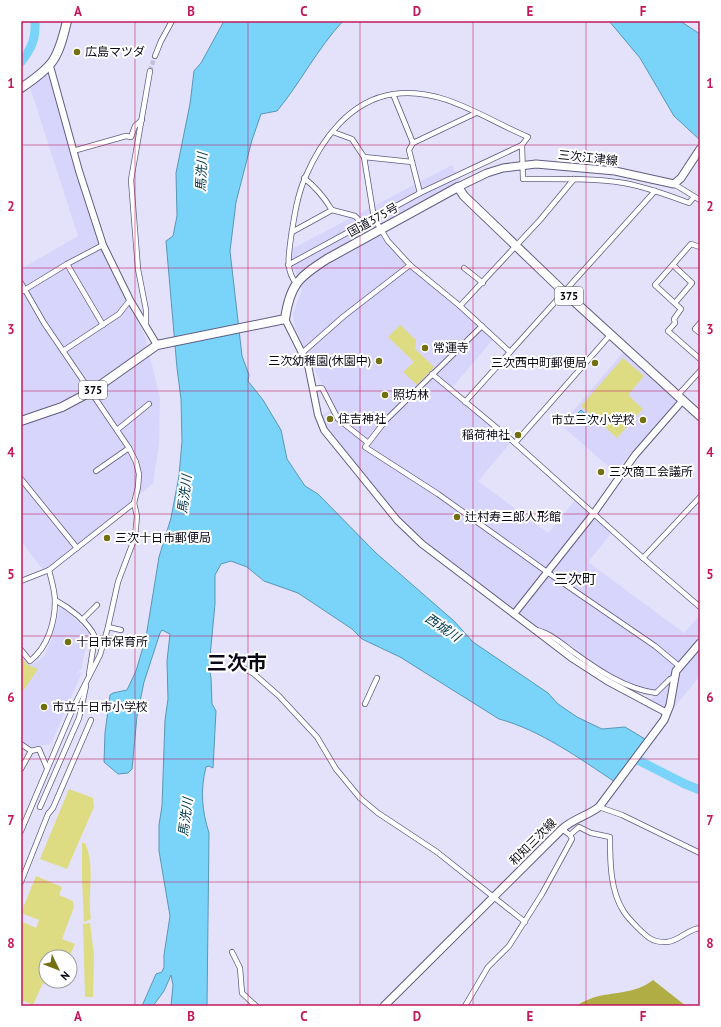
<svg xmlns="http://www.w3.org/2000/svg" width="721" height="1027" font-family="'PT Sans','Noto Sans JP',sans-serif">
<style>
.built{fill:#d7d5fb}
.green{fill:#dedc83}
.forest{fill:#b0ad44}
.water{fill:#7ad4fa;stroke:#5997b6}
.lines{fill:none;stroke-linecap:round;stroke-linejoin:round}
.river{stroke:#7ad4fa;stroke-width:9}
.minor-tunnel{stroke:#c3c1d8;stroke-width:4.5;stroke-dasharray:4.5 2;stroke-linecap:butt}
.minor-casing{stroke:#605d80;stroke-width:6}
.tertiary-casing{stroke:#605d80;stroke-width:8}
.secondary-casing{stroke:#605d80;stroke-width:9}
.trunk-casing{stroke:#605d80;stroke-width:10}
.minor{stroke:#fff;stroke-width:4.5}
.tertiary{stroke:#fff;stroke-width:6}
.secondary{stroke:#fff;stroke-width:7}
.trunk{stroke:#fff;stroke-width:8}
.grid{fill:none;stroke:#c2185b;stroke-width:1;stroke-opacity:0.55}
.poi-dot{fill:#737011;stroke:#fff;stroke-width:1.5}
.labels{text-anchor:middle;stroke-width:4;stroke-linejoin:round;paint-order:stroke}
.shield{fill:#fff;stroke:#54535c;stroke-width:1}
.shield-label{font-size:11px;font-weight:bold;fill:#0b0916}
.poi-label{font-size:12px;fill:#0b0916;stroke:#fff;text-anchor:start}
.street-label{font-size:12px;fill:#0b0916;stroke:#fff}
.water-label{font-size:13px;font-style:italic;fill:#00374a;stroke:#fff}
.quarter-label{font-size:14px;fill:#0b0916;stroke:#fff}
.town-label{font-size:20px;font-weight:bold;fill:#0b0916;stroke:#fff}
.neatline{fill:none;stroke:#c2185b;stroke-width:1.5}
.grid-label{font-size:13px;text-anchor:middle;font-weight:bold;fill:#c2185b}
</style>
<rect width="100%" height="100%" fill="#e3e2fa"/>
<g class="built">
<polygon points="49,70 101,244 145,336 160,398 159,444 153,483 58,564 44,571 21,541 21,269 78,236 28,81"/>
<polygon points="452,165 463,185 381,230 400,253 495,337 452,388 512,441 478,481 548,533 577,498 613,531 588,562 684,633 700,615 700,676 666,717 646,707 656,694 634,689 600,672 543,636 414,538 318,419 333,408 295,328 293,314 302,290 288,251"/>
<polygon points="625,350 678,399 615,472 561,425"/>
<polygon points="63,607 89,633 81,670 76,673 82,672 51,744 32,747 21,740 21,650 34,664 44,656 53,636 59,610"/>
</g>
<g class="green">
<polygon points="400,325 416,340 415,349 434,367 417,385 403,372 414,362 388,337"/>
<polygon points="623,358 644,376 628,395 643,409 617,438 581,406"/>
<polygon points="21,657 28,665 38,669 21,694"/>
<polygon points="69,789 93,798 94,807 67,869 40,859"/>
<path d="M82 843H85C96 867 87 893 91 919L84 922 82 879Z"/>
<polygon points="36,876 62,887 59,895 73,901 74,907 62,939 75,944 69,957 46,957 46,981 59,981 56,988 43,983 33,1005 21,1000 21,921 36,928 39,920 21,913"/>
<polygon points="90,923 94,955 93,997 85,997 83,924"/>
</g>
<path class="forest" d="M653 980 686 1006H576C599 991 617 996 639 988 644 986 649 983 653 980Z"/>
<g class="water">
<path d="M224 21H343C317 49 301 82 277 111L261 114 252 140 236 202 230 251 242 356 249 375 248 381 263 400 281 430 287 459 305 486 318 494 376 553 454 621 473 642 548 693 558 704 577 717 602 729 625 727 645 739 615 782C579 758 540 730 499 719L400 657 362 639 352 629 298 593 264 581 247 567 231 561 221 564 215 575V604L209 667 211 678 212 704 216 711 213 768 209 766 206 767C200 790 202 811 209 833L207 1006H171L173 985 171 975 164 991 153 1006H142L156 974 162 972 164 967V955L170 916 159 851V825L162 806 165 720 168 699 167 661 170 634 162 630 160 633 144 682 137 716 132 769 128 773 118 774 104 762 105 733 110 695 113 693 127 690 136 671 146 637 159 557 171 518 179 476 182 441 181 399 177 368 166 241 173 236 177 216 176 173 190 104 194 71 201 63Z"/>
<polygon points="609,21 680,21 700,34 700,140 674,116 640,58"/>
<polygon points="581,410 595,422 590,427 576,415"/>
</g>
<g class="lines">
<g class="river">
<path d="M21 62C32 48 36 38 35 21"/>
<polyline points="628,755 685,784 700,790"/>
</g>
<polyline class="minor-tunnel" points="150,71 155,56"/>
<g class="minor-casing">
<g id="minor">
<polyline points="155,56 161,41 172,21"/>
<polyline points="393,94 413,143"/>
<polyline points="333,132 352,139 364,157 374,218 388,241 410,265 460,306 510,352"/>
<path d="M522 145 523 179C556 179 591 178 624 183 646 187 668 195 689 203L694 197"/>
<polyline points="73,151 126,136 131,137 135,126 142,120"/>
<polyline points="364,157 412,162"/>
<path d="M304 178C317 188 324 197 332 210"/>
<polyline points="674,184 700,200"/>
<polyline points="420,193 409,150 413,143 476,113"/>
<polyline points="292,232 332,210 355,216 364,225"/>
<polyline points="700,247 691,244 655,285 681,309 674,319 675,323 668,331 700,359"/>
<polyline points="67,264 103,325"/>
<path d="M288 265 420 193 522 145 528 137C485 119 442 87 394 94 350 100 321 140 305 178 297 196 294 218 291 237 289 254 285 270 296 283"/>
<polyline points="673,265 692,283 675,303"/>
<polyline points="464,268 483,283"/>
<polyline points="21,283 44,323 129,448 136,462 139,474 138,487 134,503 49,570 21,581"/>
<polyline points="21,292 67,264 103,245"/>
<polyline points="460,306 540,220 574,179"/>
<polyline points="700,323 695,329 700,333"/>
<polyline points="146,324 146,310 138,269 131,180 150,71"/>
<polyline points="482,326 386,420 365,447 438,494 547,572 655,646 679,666"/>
<polyline points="63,351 119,314 130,300"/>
<polyline points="302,353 344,316 410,265"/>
<polyline points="432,374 515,443 643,558 700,607"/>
<polyline points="312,389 322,388 338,419 367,442"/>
<polyline points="678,395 700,371"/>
<polyline points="465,402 655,191"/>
<polyline points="117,430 149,404"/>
<polyline points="515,443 611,334"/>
<polyline points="96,471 129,448"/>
<polyline points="21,479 77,548"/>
<polyline points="643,558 700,497"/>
<path d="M55 600C70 608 88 622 95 637L89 674"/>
<polyline points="82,620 97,605"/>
<polyline points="108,627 121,630"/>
<path d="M536 630C550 633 561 643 573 652 598 670 625 689 656 693L670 679 674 678"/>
<path d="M21 650 30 661C48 647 55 622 55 601 55 591 51 579 49 570"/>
<polyline points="238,665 254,674 279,696 317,737 336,769 360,798 378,813 437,852 525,922"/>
<polyline points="365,704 377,678"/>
<polyline points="21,744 31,751 39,749 47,768"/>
<polyline points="21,769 31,751"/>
<polyline points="40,807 79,718 86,686"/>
<polyline points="599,807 622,815 700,853"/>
<polyline points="21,831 74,706 100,655 108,627 118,582 135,537 137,516 134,503"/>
<path d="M570 835 579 827 591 833 610 837C610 861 610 891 624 912 628 918 633 923 638 928 647 937 653 943 667 942 679 941 688 929 700 928"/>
<polyline points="21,882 48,814 53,808 91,720"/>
<polyline points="232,952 240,968 242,993 256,1006"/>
<polyline points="465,1006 488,967 509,946 542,894 572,839 570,835 562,829"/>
</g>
</g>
<g class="tertiary-casing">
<g id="tertiary">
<polyline points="50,66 79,171 103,245 130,300 157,345"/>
<polyline points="285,319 308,365 318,415 324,430 397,520 422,544 573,659 607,681 667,713"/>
<polyline points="514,614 594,513 635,455 683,400"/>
</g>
</g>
<g class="secondary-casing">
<g id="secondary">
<polyline points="458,187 487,173 503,168 536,164 615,171 674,184 681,178 700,149"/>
<path d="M384 1006 562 829C573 819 587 816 599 807L664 720 670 705 676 671 700 643"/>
</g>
</g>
<g class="trunk-casing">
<g id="trunk">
<path d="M21 88C54 66 58 59 67 21"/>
<path d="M21 421 62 407 92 391 157 345 285 319C290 284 299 277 327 259L458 187 464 196 564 292 700 416"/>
</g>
</g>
<use href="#minor" class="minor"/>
<use href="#tertiary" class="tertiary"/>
<use href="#secondary" class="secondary"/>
<use href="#trunk" class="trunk"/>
</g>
<path class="grid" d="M135 21V1006M248 21V1006M360 21V1006M473 21V1006M586 21V1006M21 145H700M21 268H700M21 391H700M21 514H700M21 636H700M21 759H700M21 882H700"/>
<g class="poi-dot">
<circle cx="77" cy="52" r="4"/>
<circle cx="425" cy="348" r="4"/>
<circle cx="379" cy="361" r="4"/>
<circle cx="595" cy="363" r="4"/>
<circle cx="385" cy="395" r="4"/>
<circle cx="330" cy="419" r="4"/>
<circle cx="643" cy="420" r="4"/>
<circle cx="518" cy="435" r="4"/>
<circle cx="601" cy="472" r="4"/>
<circle cx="457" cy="517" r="4"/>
<circle cx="107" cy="538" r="4"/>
<circle cx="68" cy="642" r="4"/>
<circle cx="44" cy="707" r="4"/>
</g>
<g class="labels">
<g class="shield">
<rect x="555" y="287" width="28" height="18" rx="3"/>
<rect x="79" y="381" width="28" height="18" rx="3"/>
</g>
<g class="shield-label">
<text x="569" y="300">375</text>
<text x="93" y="394">375</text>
</g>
<g class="poi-label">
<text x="85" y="56">広島マツダ</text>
<text x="433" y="352">常運寺</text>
<text x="371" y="365" text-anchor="end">三次幼稚園(休園中)</text>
<text x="587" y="367" text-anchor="end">三次西中町郵便局</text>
<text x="393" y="399">照坊林</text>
<text x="338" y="423">住吉神社</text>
<text x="635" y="424" text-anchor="end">市立三次小学校</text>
<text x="510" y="439" text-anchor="end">稲荷神社</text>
<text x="609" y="476">三次商工会議所</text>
<text x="465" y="521">辻村寿三郎人形館</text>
<text x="115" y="542">三次十日市郵便局</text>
<text x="76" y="646">十日市保育所</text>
<text x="52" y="711">市立十日市小学校</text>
</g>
<g class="street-label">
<text transform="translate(588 158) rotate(6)" y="4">三次江津線</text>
<text transform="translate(373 220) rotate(-29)" y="4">国道375号</text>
<text transform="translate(533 842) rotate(-45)" y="4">和知三次線</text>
</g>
<g class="water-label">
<text transform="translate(201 172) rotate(-87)" y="5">馬洗川</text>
<text transform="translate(184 494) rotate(-83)" y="5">馬洗川</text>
<text transform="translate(443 627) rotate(34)" y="5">西城川</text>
<text transform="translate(185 817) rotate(-83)" y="5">馬洗川</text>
</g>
<g class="quarter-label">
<text x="575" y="584">三次町</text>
</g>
<g class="town-label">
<text x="237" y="670">三次市</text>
</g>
</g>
<rect width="721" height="1027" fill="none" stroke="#ffffff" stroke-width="44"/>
<g transform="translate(58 969) rotate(133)"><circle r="19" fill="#ffffff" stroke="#9d9da2"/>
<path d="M0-3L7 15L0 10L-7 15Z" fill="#737011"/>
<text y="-6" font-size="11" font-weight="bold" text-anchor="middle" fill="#0b0916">N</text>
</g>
<rect x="22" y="22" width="677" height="983" class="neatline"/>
<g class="grid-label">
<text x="78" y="16">A</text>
<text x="191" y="16">B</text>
<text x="304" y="16">C</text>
<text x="417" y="16">D</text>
<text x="530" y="16">E</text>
<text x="643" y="16">F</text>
<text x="11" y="88">1</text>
<text x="710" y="88">1</text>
<text x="11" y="211">2</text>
<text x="710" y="211">2</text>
<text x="11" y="334">3</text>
<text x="710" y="334">3</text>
<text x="11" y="457">4</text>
<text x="710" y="457">4</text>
<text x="11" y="579">5</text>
<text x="710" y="579">5</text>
<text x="11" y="702">6</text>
<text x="710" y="702">6</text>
<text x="11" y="825">7</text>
<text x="710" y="825">7</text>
<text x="11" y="948">8</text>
<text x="710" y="948">8</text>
<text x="78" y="1021">A</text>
<text x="191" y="1021">B</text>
<text x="304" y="1021">C</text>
<text x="417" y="1021">D</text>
<text x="530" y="1021">E</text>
<text x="643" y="1021">F</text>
</g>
</svg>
